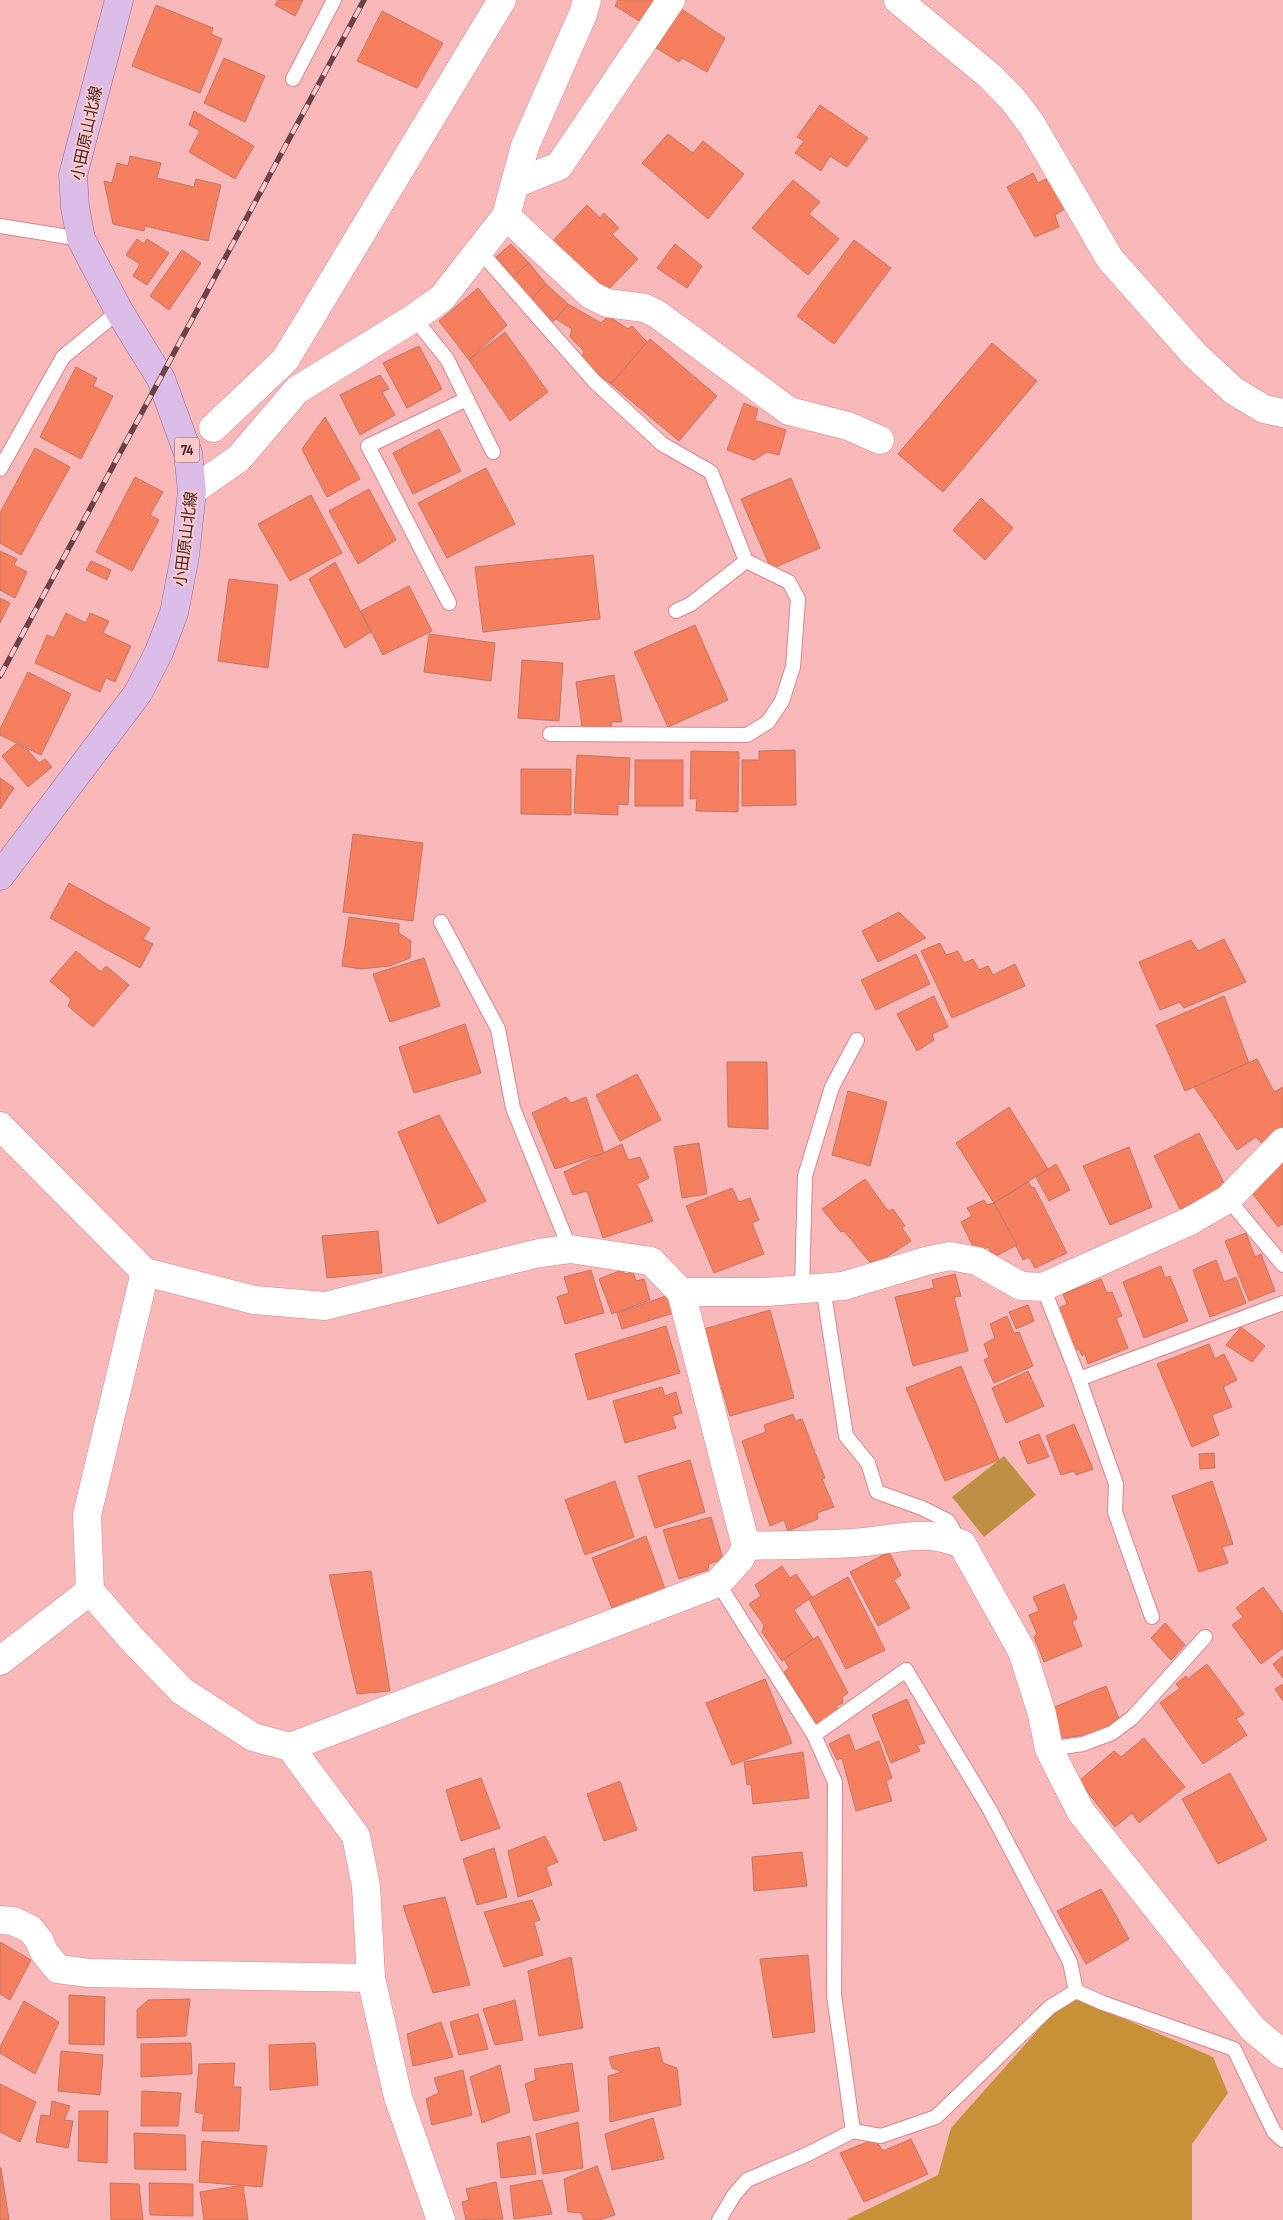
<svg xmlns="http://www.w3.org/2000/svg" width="1283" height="2220" font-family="'Sofia Sans Condensed','Noto Sans JP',sans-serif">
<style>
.green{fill:#be8f45}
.forest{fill:#c79137}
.building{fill:#f47e5d;stroke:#c07965}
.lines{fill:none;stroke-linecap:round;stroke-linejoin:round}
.service-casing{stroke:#d6888c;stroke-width:16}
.minor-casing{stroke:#d6888c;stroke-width:29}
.secondary-casing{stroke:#d6888c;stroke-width:29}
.primary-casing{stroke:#976b99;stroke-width:29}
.service{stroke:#fff;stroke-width:14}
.minor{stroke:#fff;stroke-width:28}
.secondary{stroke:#fff;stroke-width:28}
.primary{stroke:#dbbce6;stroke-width:28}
.rail-casing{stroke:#694345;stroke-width:5.5}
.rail{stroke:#fbc9ca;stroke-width:4;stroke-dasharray:11;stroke-linecap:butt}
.labels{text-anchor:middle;stroke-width:4;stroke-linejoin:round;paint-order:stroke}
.shield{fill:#fbc9ca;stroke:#7b5658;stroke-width:1}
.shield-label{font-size:15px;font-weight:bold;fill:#442527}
.street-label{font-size:16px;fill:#442527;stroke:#fbc9ca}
</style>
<rect width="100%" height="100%" fill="#f8b7b9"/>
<polygon class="green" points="1004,1456 1036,1495 984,1537 952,1497"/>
<polygon class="forest" points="1069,1995 1213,2057 1228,2093 1192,2144 1192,2220 846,2220 938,2175 951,2128"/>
<g class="building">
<polygon points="278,0 303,0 295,16 275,5"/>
<polygon points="618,0 657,0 641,22 615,6"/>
<polygon points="156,5 213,28 211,34 222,39 200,93 132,66"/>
<polygon points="680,8 725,38 707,72 682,58 679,62 656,48"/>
<polygon points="382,11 443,43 417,88 357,61"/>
<polygon points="224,58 265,76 245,122 204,103"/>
<polygon points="820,105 868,138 847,167 830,156 821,171 795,153 804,141 797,137"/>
<polygon points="194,111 254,146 235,179 189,152 200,131 189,125"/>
<polygon points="668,134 693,153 703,141 744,174 708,219 642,163"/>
<polygon points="130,156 161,163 157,178 194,187 196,179 221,185 208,241 145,226 144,231 113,224 104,181 112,183 117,163 128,166"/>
<polygon points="1033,173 1038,183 1050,177 1068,207 1055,215 1059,227 1035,237 1007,187"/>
<polygon points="793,180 820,202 809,214 839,239 808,275 752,228"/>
<polygon points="587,205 600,218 604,213 619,228 612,234 638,259 602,296 549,245"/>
<polygon points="137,239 144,244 147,239 169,253 147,285 133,276 140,264 126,255"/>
<polygon points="854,240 891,268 834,344 797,316"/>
<polygon points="511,244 529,263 513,277 496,257"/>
<polygon points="675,244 702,266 687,288 657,268"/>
<polygon points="182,250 201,263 169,310 150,296"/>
<polygon points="529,263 546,284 531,299 513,277"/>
<polygon points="546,284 568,304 553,322 531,299"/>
<polygon points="478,288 507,325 469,360 439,321"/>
<polygon points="568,304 601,323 608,316 628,329 632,326 647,342 611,384 581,361 584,351 570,337 572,329 556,319"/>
<polygon points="505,332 548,392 510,421 469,360"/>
<polygon points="650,339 717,396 679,441 611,384"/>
<polygon points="992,343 1037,381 943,492 898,454"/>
<polygon points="419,346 442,389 407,408 383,363"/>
<polygon points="76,367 97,378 93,386 113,396 81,459 40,437"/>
<polygon points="380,375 389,389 382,392 395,415 360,435 340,395"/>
<polygon points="744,403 758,409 755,420 786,430 779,455 767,452 754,460 727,450"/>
<polygon points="325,417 360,479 327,497 302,449"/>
<polygon points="439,429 461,471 413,494 393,453"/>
<polygon points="35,448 70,467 21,555 0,543 0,513"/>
<polygon points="486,468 515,524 447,558 418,503"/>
<polygon points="135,477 163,492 150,515 159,520 132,571 96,552"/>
<polygon points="791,478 820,548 771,569 741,499"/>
<polygon points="369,489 396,540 358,564 329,511"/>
<polygon points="311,495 342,553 290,581 258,524"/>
<polygon points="981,498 1013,528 985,560 953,530"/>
<polygon points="0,551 17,559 14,565 27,572 15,598 0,590"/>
<polygon points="593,555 600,619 483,632 475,567"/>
<polygon points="91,561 111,570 107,580 86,570"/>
<polygon points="335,562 371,632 345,648 309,579"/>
<polygon points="229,579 278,585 268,668 218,661"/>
<polygon points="409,586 432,631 383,655 361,611"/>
<polygon points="0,598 10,603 0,623"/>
<polygon points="66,613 86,623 90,613 109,621 103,633 131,646 115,682 106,678 100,692 35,663 47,635 54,638"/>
<polygon points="695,625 728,700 668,727 634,652"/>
<polygon points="429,634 495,643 491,681 424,672"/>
<polygon points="522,660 563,663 559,721 518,718"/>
<polygon points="28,672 71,694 41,755 0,735 0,729"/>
<polygon points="614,675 622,722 611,722 612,730 583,734 576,682"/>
<polygon points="16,744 28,750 39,763 45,759 52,767 28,787 2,756"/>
<polygon points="795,750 796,805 742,806 742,760 759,760 759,751"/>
<polygon points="691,751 739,752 738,812 696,811 697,798 690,799"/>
<polygon points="577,755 630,758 628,805 618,804 618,815 574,813"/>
<rect x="635" y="760" width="48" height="46"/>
<polygon points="521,769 571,769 571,815 521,814"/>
<polygon points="0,778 14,788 0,809"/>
<polygon points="353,834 423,843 413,921 343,912"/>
<polygon points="69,883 150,928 143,939 153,944 140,968 50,918"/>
<polygon points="899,912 926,938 878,962 862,931"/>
<polygon points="349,917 399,924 399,933 411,941 410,958 390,966 361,969 342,966"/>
<polygon points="1224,939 1246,982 1184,1008 1180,1002 1160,1010 1139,962 1191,940 1198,951"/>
<polygon points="940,943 946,955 958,951 964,963 973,959 979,970 988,966 993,975 1015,964 1025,986 952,1018 921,951"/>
<polygon points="76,951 101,972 106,966 129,985 93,1027 68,1006 71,999 50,981"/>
<polygon points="916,954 930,984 876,1010 861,980"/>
<polygon points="424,958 440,1006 390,1022 373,974"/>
<polygon points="934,996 948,1027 932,1034 934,1040 917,1051 897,1014"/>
<polygon points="1224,996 1249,1063 1185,1091 1156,1025"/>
<polygon points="465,1024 481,1073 414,1093 399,1047"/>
<polygon points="1257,1059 1274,1092 1283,1087 1283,1130 1263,1145 1256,1137 1237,1150 1194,1087"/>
<polygon points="727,1062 767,1062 768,1129 728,1127"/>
<polygon points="637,1074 661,1120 620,1141 596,1095"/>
<polygon points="848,1091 887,1102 870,1166 832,1155"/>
<polygon points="566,1097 571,1103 586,1097 604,1153 555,1169 532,1113"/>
<polygon points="1009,1107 1048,1169 994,1203 956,1143"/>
<polygon points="439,1115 486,1201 438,1224 398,1132"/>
<polygon points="1199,1133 1226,1187 1180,1209 1154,1156"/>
<polygon points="699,1143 707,1194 682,1198 674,1147"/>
<polygon points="622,1144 628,1160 640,1157 649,1178 637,1184 653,1221 603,1238 587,1191 573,1195 564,1172"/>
<polygon points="1129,1147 1152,1207 1110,1225 1083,1166"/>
<polygon points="1283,1158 1283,1224 1278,1227 1250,1190"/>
<polygon points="1056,1164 1070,1190 1049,1201 1036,1177"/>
<polygon points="865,1179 888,1211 893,1209 905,1226 902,1228 911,1241 873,1266 844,1231 841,1232 822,1209"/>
<polygon points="1028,1182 1032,1188 1034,1187 1067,1253 1035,1268 1029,1257 1023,1260 994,1203"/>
<polygon points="732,1188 739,1202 750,1198 759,1220 752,1223 764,1254 714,1273 686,1206"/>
<polygon points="984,1200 987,1205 994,1203 1017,1245 994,1257 988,1247 976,1253 961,1222 972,1216 967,1208"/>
<polygon points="378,1231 382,1273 327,1278 322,1236"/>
<polygon points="1246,1233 1255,1257 1261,1254 1275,1291 1249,1301 1225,1241"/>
<polygon points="1216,1260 1224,1282 1236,1277 1246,1303 1210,1317 1193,1270"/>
<polygon points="1161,1266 1165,1278 1170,1276 1188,1321 1144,1338 1123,1282"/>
<polygon points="591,1270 604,1313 565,1324 557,1297 569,1293 564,1277"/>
<polygon points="622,1270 625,1274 633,1272 636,1281 644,1279 650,1300 612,1314 599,1279"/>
<polygon points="955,1274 961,1296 954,1297 968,1351 913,1366 895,1297 934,1288 932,1280"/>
<polygon points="1101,1279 1107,1293 1112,1292 1122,1316 1116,1318 1128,1348 1088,1364 1085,1354 1082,1356 1079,1349 1075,1350 1059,1308 1067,1304 1063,1294"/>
<polygon points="669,1295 674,1313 622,1329 617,1313"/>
<polygon points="1028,1305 1034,1321 1016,1329 1009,1312"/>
<polygon points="770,1310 794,1398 730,1416 704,1329"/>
<polygon points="1007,1316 1014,1333 1019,1332 1033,1366 994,1383 984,1360 989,1357 984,1344 995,1338 990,1324"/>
<polygon points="666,1326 680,1373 588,1400 575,1354"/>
<polygon points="1241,1327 1265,1346 1252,1362 1226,1345"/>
<polygon points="1209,1344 1215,1359 1224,1354 1237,1380 1223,1387 1232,1407 1212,1415 1219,1435 1192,1447 1157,1364"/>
<polygon points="961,1366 999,1460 945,1481 906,1388"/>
<polygon points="1028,1371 1044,1406 1006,1423 992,1388"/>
<polygon points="662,1387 665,1396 676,1392 682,1413 672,1416 676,1428 625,1443 613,1401"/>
<polygon points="793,1414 795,1421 802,1419 825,1478 822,1479 834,1507 817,1513 818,1519 788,1531 784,1520 770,1526 742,1441 766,1432 764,1425"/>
<polygon points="1074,1424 1093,1469 1076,1475 1074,1471 1061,1475 1046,1436"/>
<polygon points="1039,1434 1049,1457 1028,1464 1019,1442"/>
<polygon points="1214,1453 1215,1468 1200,1469 1199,1454"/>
<polygon points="690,1460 705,1512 655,1528 638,1476"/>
<polygon points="615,1481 634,1537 585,1555 565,1500"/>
<polygon points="1212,1481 1233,1544 1222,1547 1228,1563 1199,1572 1172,1496"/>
<polygon points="711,1517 723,1559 709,1564 708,1570 679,1579 663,1530"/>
<polygon points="646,1536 665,1589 612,1608 592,1558"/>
<polygon points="889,1552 901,1575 894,1580 910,1608 878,1626 850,1572"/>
<polygon points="782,1566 790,1578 796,1574 812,1597 794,1610 813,1639 782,1661 762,1632 764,1625 749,1604 761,1596 755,1585"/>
<polygon points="371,1571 390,1691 357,1694 329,1575"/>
<polygon points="848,1577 885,1650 846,1669 809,1599"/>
<polygon points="1064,1584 1077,1619 1072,1621 1082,1646 1044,1662 1034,1637 1037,1634 1029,1615 1039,1611 1033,1597"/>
<polygon points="1263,1587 1283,1614 1283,1648 1261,1664 1232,1625 1243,1617 1236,1608"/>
<polygon points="1165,1623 1185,1645 1171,1660 1151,1638"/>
<polygon points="818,1636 848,1693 842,1697 843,1703 836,1706 839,1710 816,1724 784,1672 789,1668 784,1659"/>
<polygon points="1283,1656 1283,1678 1273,1664"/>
<polygon points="1207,1664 1244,1714 1236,1719 1247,1735 1203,1764 1160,1703 1180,1688 1176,1684 1186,1676 1188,1679"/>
<polygon points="765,1679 792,1743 732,1765 706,1703"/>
<polygon points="1283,1684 1283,1701 1275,1689"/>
<polygon points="1106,1686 1119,1719 1095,1734 1061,1738 1052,1708"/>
<polygon points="907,1699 925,1743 917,1745 920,1751 891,1763 872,1715"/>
<polygon points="849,1734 855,1751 879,1741 892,1778 886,1781 892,1801 856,1811 842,1758 837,1760 829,1744"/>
<polygon points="1144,1738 1185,1787 1139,1823 1132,1813 1115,1827 1079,1781 1114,1751 1121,1757"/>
<polygon points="803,1752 809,1798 753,1804 751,1784 747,1785 744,1762"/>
<polygon points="1230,1773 1267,1840 1218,1864 1182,1799"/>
<polygon points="481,1778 500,1828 461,1841 446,1790"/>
<polygon points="620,1781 637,1830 604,1841 587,1794"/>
<polygon points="545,1836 558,1862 546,1867 552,1885 518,1897 508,1851"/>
<polygon points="494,1848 507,1897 477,1905 463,1859"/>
<polygon points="802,1852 807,1886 754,1891 752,1857"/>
<polygon points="1101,1889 1129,1939 1086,1964 1057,1911"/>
<polygon points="445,1897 470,1985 433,1993 403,1906"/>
<polygon points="532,1900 540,1920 534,1922 543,1955 504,1967 484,1912"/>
<polygon points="0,1942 31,1960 10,2000 0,1994"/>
<polygon points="808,1955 815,2032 773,2038 760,1959"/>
<polygon points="571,1957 583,2028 539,2036 528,1971"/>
<polygon points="69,1995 105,1997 104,2045 69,2044"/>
<polygon points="190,1999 186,2036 137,2038 137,2010 148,2000"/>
<polygon points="515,2000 523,2040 495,2045 483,2009"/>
<polygon points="24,2001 59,2022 35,2074 0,2053 0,2047"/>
<polygon points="478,2014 488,2049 459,2055 450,2022"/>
<polygon points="441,2022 453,2057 413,2066 407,2034"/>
<polygon points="191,2043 192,2074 141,2077 141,2044"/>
<polygon points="315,2043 318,2085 270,2090 269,2045"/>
<polygon points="659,2047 663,2063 677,2068 681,2105 610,2122 608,2076 622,2072 612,2068 609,2057"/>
<polygon points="61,2051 103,2055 100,2095 58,2091"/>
<polygon points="235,2063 233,2087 241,2087 239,2131 202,2131 204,2114 195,2112 199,2064"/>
<polygon points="572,2063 579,2111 534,2121 525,2084 536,2080 534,2069"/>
<polygon points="500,2065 510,2112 482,2123 470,2077"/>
<polygon points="463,2070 472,2115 432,2125 426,2099 439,2093 434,2078"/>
<polygon points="0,2084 36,2102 20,2142 0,2132"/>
<polygon points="142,2091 181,2093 178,2126 141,2126"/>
<polygon points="52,2101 70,2106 64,2120 73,2121 68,2148 36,2142 41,2115 50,2116"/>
<polygon points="79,2111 108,2111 107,2163 78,2161"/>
<polygon points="653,2118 664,2159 612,2170 605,2134"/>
<polygon points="578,2122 583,2168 543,2174 536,2134"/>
<polygon points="134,2133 185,2135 186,2170 135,2169"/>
<polygon points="530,2136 536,2174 501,2178 497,2143"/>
<polygon points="875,2139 883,2151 911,2139 928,2174 864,2202 840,2153"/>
<polygon points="202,2141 267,2146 262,2187 199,2182"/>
<polygon points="597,2166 615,2215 599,2220 584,2220 581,2213 568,2212 564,2179"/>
<polygon points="0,2168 1,2168 9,2220 0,2220"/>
<polygon points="542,2180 552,2214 514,2219 510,2186"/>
<polygon points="496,2182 503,2219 466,2220 462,2202 469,2200 466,2189"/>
<polygon points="110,2183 139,2184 143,2220 111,2220"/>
<polygon points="149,2183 193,2184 193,2216 150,2215"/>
<polygon points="243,2185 248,2220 204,2220 200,2192"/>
</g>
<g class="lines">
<g class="service-casing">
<g id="service">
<polyline points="293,79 334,0"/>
<polyline points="0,226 81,239"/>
<polyline points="479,250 594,381 662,444 711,472 746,561 789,582 798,599 793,667 782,701 768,722 747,735 550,734"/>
<polyline points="414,318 447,359 493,452"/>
<polyline points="0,469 63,357 119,311"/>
<polyline points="449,603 368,446 467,399"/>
<polyline points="676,611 691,604 746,561"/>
<polyline points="441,922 498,1029 513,1108 570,1249"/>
<polyline points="1228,1199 1283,1265"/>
<polyline points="823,1287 846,1436 868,1463 877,1492 922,1508 948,1521 960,1542"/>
<polyline points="1043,1287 1079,1379 1116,1484 1115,1512 1152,1617"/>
<polyline points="802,1288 805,1176 832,1087 857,1040"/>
<polyline points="1079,1379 1283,1303"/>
<polyline points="718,1583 814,1735 835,1782 834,1995 853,2131"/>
<polyline points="814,1735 906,1670 990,1810 1070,1962 1076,1991 1103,2003 1234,2049 1274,2132 1283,2140"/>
<polyline points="1049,1749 1083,1744 1112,1733 1132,1718 1205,1637"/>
<polyline points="719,2220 734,2195 747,2180 808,2154 853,2131 881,2136 936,2117 1050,2007 1076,1991"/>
</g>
</g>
<g class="minor-casing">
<g id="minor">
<polyline points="898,0 991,77 1014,101 1032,125 1110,259 1195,355 1234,391 1264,409 1283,413"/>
<polyline points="515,184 559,166 671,0"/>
<polyline points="506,216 591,295 607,303 645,308 657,314 789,411 848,426 880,440"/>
<polyline points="192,491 239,458 297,390 414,318 442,298 506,216 525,146 583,14 587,0"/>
<polyline points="0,1126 145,1272 254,1300 325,1306 539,1253 570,1249 651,1261 681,1292 746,1546 740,1559 718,1583 290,1747"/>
<polyline points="145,1272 87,1515 90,1591 131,1638 182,1691 253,1737 290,1747 356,1836 366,1886 371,1978 398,2097 441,2220"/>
<polyline points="681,1292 766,1292 843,1286 926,1261 950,1256 977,1261 1021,1286 1043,1287 1190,1221 1228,1199 1283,1142"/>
<path d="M746 1546C781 1545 817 1545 853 1543 893 1541 923 1527 962 1544L1022 1651 1042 1714 1049 1749 1081 1812 1253 2029 1283 2054"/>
<polyline points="0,1661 90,1591"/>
<polyline points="0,1920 13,1921 30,1929 39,1940 44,1952 58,1969 89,1973 371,1978"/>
</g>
</g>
<g class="secondary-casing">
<polyline id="secondary" points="213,428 285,360 502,0"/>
</g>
<g class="primary-casing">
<polyline id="primary" points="0,876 138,693 159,652 174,613 185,556 192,491 188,453 161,379 119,311 81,239 75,207 73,175 119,0"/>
</g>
<use href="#service" class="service"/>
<use href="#minor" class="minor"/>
<use href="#secondary" class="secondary"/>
<use href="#primary" class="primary"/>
<g class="rail-casing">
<polyline id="rail" points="0,676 364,0"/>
</g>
<use href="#rail" class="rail"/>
</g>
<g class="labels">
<rect class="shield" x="174.5" y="437.5" width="25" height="25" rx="4"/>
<g class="shield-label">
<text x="187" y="455">74</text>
</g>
<g class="street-label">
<text transform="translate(86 133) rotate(-78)" y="6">小田原山北線</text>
<text transform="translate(185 539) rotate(-83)" y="6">小田原山北線</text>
</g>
</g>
</svg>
